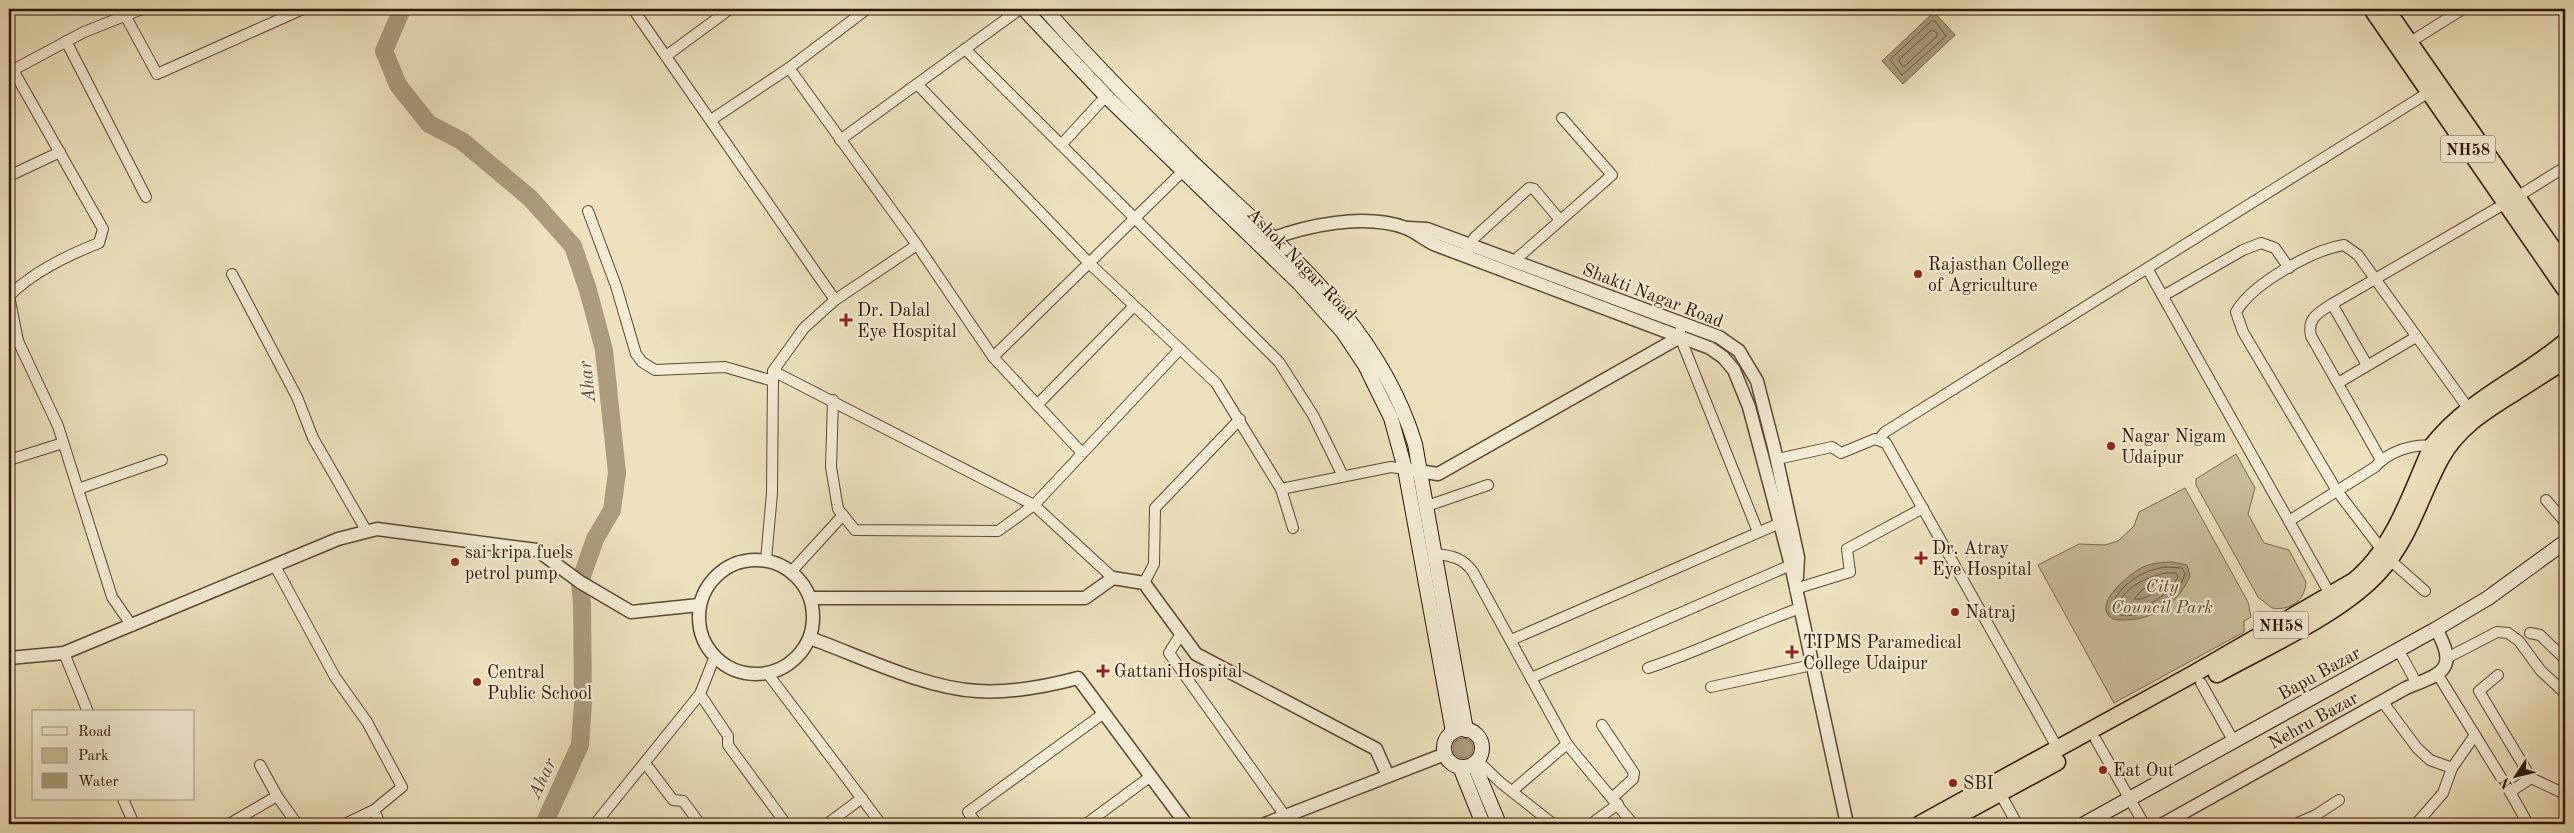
<svg xmlns="http://www.w3.org/2000/svg" width="2574" height="833" font-family="'Old Standard TT',serif">
<style>
.green{fill:#cdbf9d;stroke:#7e694e}
.water{fill:#ac9c7d;stroke:#7a654b}
.lines{fill:none;stroke-linecap:round;stroke-linejoin:round}
.shore{stroke:#6e583e;stroke-width:1}
.river{stroke:#ac9c7d;stroke-width:18}
.minor-casing{stroke:#5e472f;stroke-width:12}
.tertiary-casing{stroke:#5e472f;stroke-width:15}
.secondary-casing{stroke:#2f1300;stroke-width:16}
.trunk-casing{stroke:#2f1300;stroke-width:19}
.minor{stroke:#f3ecd4;stroke-width:10}
.tertiary{stroke:#f3ecd4;stroke-width:12}
.secondary{stroke:#f3ecd4;stroke-width:14}
.trunk{stroke:#ede2bd;stroke-width:16}
.poi-dot{fill:#8f2418;stroke:#f3ecd4;stroke-width:2}
.labels{text-anchor:middle;stroke-width:4.5;stroke-linejoin:round;paint-order:stroke}
.shield{fill:#f3ecd4;stroke:#6a5440;stroke-width:1}
.shield-label{font-size:16px;font-weight:bold;fill:#2f1300}
.street-label{font-size:18px;fill:#2f1300;stroke:#f3ecd4}
.poi-label{font-size:18px;fill:#2f1300;stroke:#f3ecd4;text-anchor:start}
.park-label{font-size:18px;font-style:italic;fill:#5e472f;stroke:#f3ecd4}
.water-label{font-size:19px;font-style:italic;fill:#614a32;stroke:#f3ecd4}
</style>
<rect width="100%" height="100%" fill="#ede2bd"/>
<filter id="stains"><feTurbulence type="fractalNoise" baseFrequency=".004" numOctaves="4"/><feColorMatrix values="0 0 0 0 .2 0 0 0 0 .09 0 0 0 0 .02 0 0 0 .5 -.17"/></filter>
<radialGradient id="worn" r=".72"><stop offset=".6" stop-color="#630" stop-opacity="0"/><stop offset="1" stop-color="#630" stop-opacity=".3"/></radialGradient>
<g class="green">
<path d="M2236 454 2255 488 2248 514 2264 543 2289 550 2306 582C2305 601 2290 611 2272 608L2258 597 2196 485V479Z"/>
<polygon points="2185,488 2248,602 2251,617 2244,621 2244,632 2114,703 2038,565 2079,544 2105,545 2118,541 2134,526 2139,512"/>
</g>
<g class="water">
<polygon points="1934,12 1955,35 1903,84 1882,61"/>
<path d="M2173 562 2187 565 2190 576C2180 601 2155 619 2127 620 2121 620 2114 621 2109 616 2095 601 2131 573 2143 567 2153 563 2163 562 2173 562Z"/>
<circle cx="1463" cy="748" r="10"/>
</g>
<g class="lines">
<g class="shore">
<polygon points="1932,21 1935,21 1946,36 1902,75 1890,60"/>
<polygon points="1932,30 1937,33 1937,36 1905,66 1902,66 1899,60"/>
<path d="M2166 567 2182 568 2185 573C2181 597 2136 626 2113 612L2111 607C2120 584 2142 570 2166 567Z"/>
<path d="M2166 573H2176L2178 577C2168 596 2141 615 2119 607 2121 588 2149 576 2166 573Z"/>
<path d="M2159 582 2162 586C2155 592 2144 601 2134 599L2142 590Z"/>
</g>
<polyline class="river" points="402,9 384,51 398,85 429,124 462,141 530,198 573,246 588,290 604,350 617,473 612,510 595,539 580,582 582,604 583,702 580,745 544,824"/>
<g class="minor-casing">
<g id="minor">
<polyline points="633,9 835,300"/>
<polyline points="126,17 157,74 303,9"/>
<polyline points="66,41 146,197"/>
<polyline points="2407,44 2463,9"/>
<polyline points="965,49 1279,362 1313,415 1343,476"/>
<polyline points="666,56 730,9"/>
<polyline points="9,63 13,70 84,32 142,9"/>
<polyline points="789,68 917,245"/>
<path d="M13 70 103 229 99 243C68 255 33 272 9 296L18 341"/>
<polyline points="917,84 1090,264 1216,383 1281,489 1391,467 1405,469"/>
<polyline points="711,120 789,68 867,9"/>
<polyline points="840,140 1020,9"/>
<polyline points="1062,144 1106,96"/>
<polyline points="9,176 60,152"/>
<polyline points="2517,197 2565,167"/>
<polyline points="588,211 616,286 636,354 642,362 655,370 725,367 773,381"/>
<polyline points="1468,251 1474,238 1529,188 1534,189 1560,220"/>
<polyline points="1514,261 1612,175 1562,118"/>
<polyline points="2148,270 2331,596"/>
<polyline points="232,274 297,397 313,438 367,532"/>
<polyline points="2163,296 2243,250 2261,243 2275,248 2289,268"/>
<polyline points="2332,304 2367,365"/>
<polyline points="1680,331 1680,337 1758,532"/>
<polyline points="9,338 18,341 58,426 112,597 132,626"/>
<polyline points="993,357 1082,453"/>
<polyline points="2338,383 2416,337"/>
<polyline points="833,400 831,467 838,509 855,530 998,531 1034,505 1180,349"/>
<polyline points="1037,405 1134,306"/>
<polyline points="1879,439 1885,432 2434,89"/>
<polyline points="1777,459 1832,447 1841,453 1875,439 1886,443 2058,749"/>
<polyline points="9,460 63,443"/>
<path d="M2381 460 2311 336C2307 318 2318 313 2332 304L2506 203"/>
<polyline points="78,489 162,460"/>
<polyline points="1281,489 1293,528"/>
<polyline points="2546,500 2565,522"/>
<polyline points="1427,506 1488,485"/>
<path d="M2289 521 2375 467C2388 452 2413 443 2432 446"/>
<path d="M2382 550 2337 491 2243 332 2236 312C2252 284 2312 250 2344 245L2358 255 2468 408"/>
<path d="M1436 554C1453 556 1463 558 1473 572L1567 744 1633 824"/>
<polyline points="766,560 772,493 773,374"/>
<polyline points="2390,560 2425,591"/>
<polyline points="275,566 335,677 367,722 402,787 374,810 380,824"/>
<polyline points="791,572 843,515"/>
<polyline points="1113,578 1034,505 773,371 804,328 835,300 917,245 993,357 1182,172"/>
<polyline points="1144,583 1154,564 1155,508 1240,419"/>
<polyline points="1795,589 1850,572 1847,549 1923,508"/>
<polyline points="2530,633 2540,635 2565,659"/>
<polyline points="1181,634 1169,653 1285,816"/>
<polyline points="1511,640 1780,523"/>
<polyline points="2399,651 2417,684"/>
<polyline points="64,653 88,712"/>
<polyline points="2447,658 2497,632 2508,633 2519,641 2541,671 2565,693"/>
<path d="M1648 668C1700 651 1748 627 1800 608"/>
<polyline points="768,674 881,824"/>
<polyline points="2438,675 2510,792 2528,824"/>
<polyline points="2498,675 2479,691 2531,778 2565,794"/>
<polyline points="1531,678 1791,565"/>
<polyline points="2201,683 2234,742"/>
<polyline points="1711,687 1812,665"/>
<polyline points="700,694 728,736 728,745 786,824"/>
<polyline points="2382,701 2417,748 2430,760 2452,768"/>
<polyline points="1602,725 1634,773 1633,779 1612,798"/>
<polyline points="2096,740 2144,824"/>
<polyline points="1478,761 1501,783 1553,824"/>
<polyline points="645,763 673,800 683,801 700,824"/>
<polyline points="260,765 277,796 297,824"/>
<polyline points="1512,791 1567,744"/>
<polyline points="2510,792 2531,778"/>
<polyline points="2000,793 2017,824"/>
<polyline points="123,799 134,824"/>
<polyline points="229,824 277,796"/>
<polyline points="345,824 374,810"/>
<polyline points="595,824 700,694 715,656"/>
<polyline points="827,824 862,798"/>
<polyline points="977,824 968,812 1104,713"/>
<polyline points="1086,824 1151,776"/>
<polyline points="1591,824 1618,804"/>
<polyline points="2295,824 2316,815 2339,800"/>
<polyline points="2416,824 2443,793 2452,768 2475,735"/>
</g>
</g>
<g class="tertiary-casing">
<g id="tertiary">
<polyline points="1408,228 1427,229 1719,337 1739,351 1757,381 1774,447 1798,557 1797,577"/>
<path d="M1266 241C1306 225 1364 213 1406 228 1416 232 1426 241 1436 245L1710 348 1723 357 1734 370 1749 407 1791 565 1847 824"/>
<polyline points="1412,470 1438,474 1680,337"/>
<circle cx="756" cy="617" r="57"/>
<polyline points="811,598 1085,598 1113,578 1144,583 1196,654 1376,749 1388,776"/>
<path d="M810 638C860 656 924 688 977 691 1009 693 1048 686 1078 678L1186 824"/>
<polyline points="9,658 64,653 338,539 377,529 537,550 580,582 631,612 699,605"/>
<polyline points="1265,824 1445,754"/>
<path d="M2163 824 2406 688C2440 674 2460 671 2436 629"/>
</g>
</g>
<g class="secondary-casing">
<g id="secondary">
<polyline points="1024,9 1106,96 1299,283 1343,332 1365,365 1391,418 1405,469 1453,732"/>
<path d="M1045 9C1091 61 1142 112 1192 162 1280 247 1378 322 1415 444L1466 730"/>
<circle cx="1463" cy="748" r="19"/>
<polyline points="1474,764 1499,824"/>
<polyline points="1460,767 1483,824"/>
<polyline points="2084,824 2436,629 2488,598 2565,542"/>
</g>
</g>
<g class="trunk-casing">
<g id="trunk">
<polyline points="2372,9 2565,289"/>
<polyline points="2386,9 2565,266"/>
<path d="M2217 674C2267 646 2343 613 2380 571 2410 538 2420 496 2441 458 2459 425 2489 409 2520 389 2535 380 2550 369 2565 361"/>
<path d="M1920 824 2195 673 2354 581C2394 549 2412 491 2432 446 2470 398 2520 380 2565 342"/>
<polyline points="1943,824 2057,762"/>
</g>
</g>
<use href="#minor" class="minor"/>
<use href="#tertiary" class="tertiary"/>
<use href="#secondary" class="secondary"/>
<use href="#trunk" class="trunk"/>
</g>
<g class="poi-dot">
<circle cx="1918" cy="274" r="5"/>
<path d="M843.5 312.5h5v5h5v5h-5v5h-5v-5h-5v-5h5z"/>
<circle cx="2111" cy="446" r="5"/>
<path d="M1918.5 550.5h5v5h5v5h-5v5h-5v-5h-5v-5h5z"/>
<circle cx="455" cy="562" r="5"/>
<circle cx="1955" cy="612" r="5"/>
<path d="M1789.5 644.5h5v5h5v5h-5v5h-5v-5h-5v-5h5z"/>
<path d="M1100.5 663.5h5v5h5v5h-5v5h-5v-5h-5v-5h5z"/>
<circle cx="477" cy="682" r="5"/>
<circle cx="2103" cy="770" r="5"/>
<circle cx="1953" cy="783" r="5"/>
</g>
<g class="labels">
<g class="shield">
<rect x="2440.5" y="135.5" width="55" height="27" rx="4"/>
<rect x="2253.5" y="611.5" width="55" height="27" rx="4"/>
</g>
<g class="shield-label">
<text x="2468" y="155">NH58</text>
<text x="2281" y="631">NH58</text>
</g>
<g class="street-label">
<text transform="translate(1302 264) rotate(46)" y="6">Ashok Nagar Road</text>
<text transform="translate(1653 295) rotate(21)" y="6">Shakti Nagar Road</text>
<text transform="translate(2319 673) rotate(-29)" y="6">Bapu Bazar</text>
<text transform="translate(2313 720) rotate(-29)" y="6">Nehru Bazar</text>
</g>
<g class="poi-label">
<text x="1928" y="270">Rajasthan College<tspan x="1928" dy="21">of Agriculture</tspan></text>
<text x="857" y="316">Dr. Dalal<tspan x="857" dy="21">Eye Hospital</tspan></text>
<text x="2121" y="442">Nagar Nigam<tspan x="2121" dy="21">Udaipur</tspan></text>
<text x="1932" y="554">Dr. Atray<tspan x="1932" dy="21">Eye Hospital</tspan></text>
<text x="465" y="558">sai kripa fuels<tspan x="465" dy="21">petrol pump</tspan></text>
<text x="1965" y="618">Natraj</text>
<text x="1803" y="648">TIPMS Paramedical<tspan x="1803" dy="21">College Udaipur</tspan></text>
<text x="1114" y="677">Gattani Hospital</text>
<text x="487" y="678">Central<tspan x="487" dy="21">Public School</tspan></text>
<text x="2113" y="776">Eat Out</text>
<text x="1963" y="789">SBI</text>
</g>
<g class="park-label">
<text x="2162" y="592">City<tspan x="2162" dy="21">Council Park</tspan></text>
</g>
<g class="water-label">
<text transform="translate(586 382) rotate(-96)" y="7">Ahar</text>
<text transform="translate(541 778) rotate(-65)" y="7">Ahar</text>
</g>
</g>
<rect width="2574" height="833" fill="none" stroke="#ede2bd" stroke-width="30"/>
<rect x="10" y="10" width="2554" height="813" fill="none" stroke="#2f1300" stroke-width="2.5"/>
<rect x="15" y="15" width="2544" height="803" fill="none" stroke="#2f1300"/>
<rect x="32" y="710" width="162" height="90" fill="#f3ecd4" stroke="#a5957f"/>
<rect x="42" y="727" width="25" height="8" fill="#f3ecd4" stroke="#a5957f"/>
<text x="78" y="736" font-size="15" fill="#2f1300">Road</text>
<rect x="42" y="748" width="25" height="15" fill="#cdbf9d" stroke="#a5957f"/>
<text x="78" y="760" font-size="15" fill="#2f1300">Park</text>
<rect x="42" y="773" width="25" height="15" fill="#ac9c7d" stroke="#a5957f"/>
<text x="78" y="786" font-size="15" fill="#2f1300">Water</text>
<g transform="translate(2516 776) rotate(235)" stroke="#f3ecd4" stroke-width="4" paint-order="stroke">
<path d="M0-4L9 19L0 12L-9 19Z" fill="#2f1300"/>
<text y="-8" font-size="14" font-weight="bold" text-anchor="middle" fill="#2f1300">N</text>
</g>
<rect width="100%" height="100%" filter="url(#stains)"/>
<rect width="100%" height="100%" fill="url(#worn)"/>
</svg>
